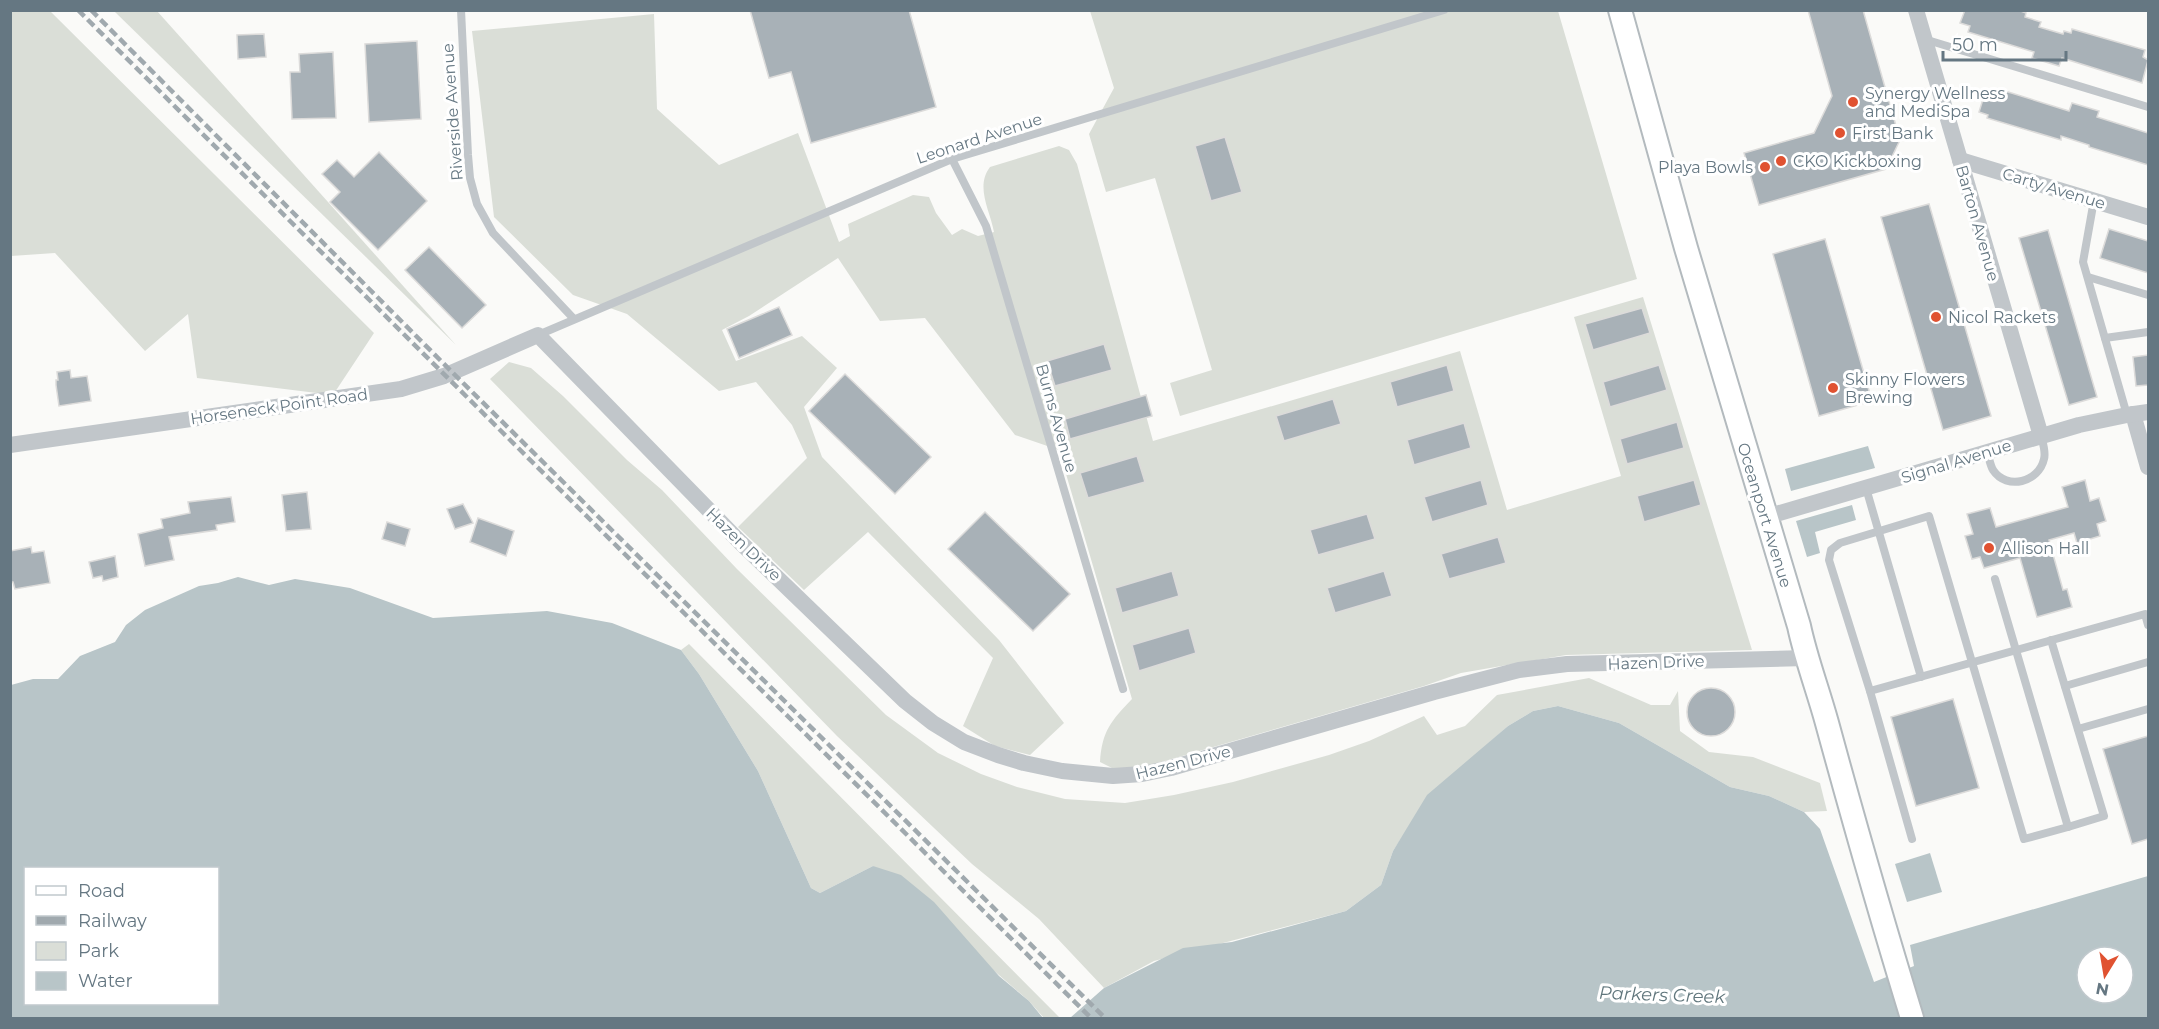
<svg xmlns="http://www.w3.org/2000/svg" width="2159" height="1029" font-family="Montserrat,sans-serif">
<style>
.green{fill:#daded7}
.water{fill:#b8c5c8;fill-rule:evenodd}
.building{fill:#a8b1b7;stroke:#dcdbda;stroke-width:1.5}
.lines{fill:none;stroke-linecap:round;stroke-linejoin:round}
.secondary-casing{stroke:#b3babe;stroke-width:26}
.lane{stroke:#c1c6ca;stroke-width:8}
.street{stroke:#c1c6ca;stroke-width:16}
.secondary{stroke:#fff;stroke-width:22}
.rail{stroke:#a0a9ae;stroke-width:4.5;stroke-dasharray:9 4.5;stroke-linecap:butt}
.poi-dot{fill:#e05231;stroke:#fff;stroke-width:2}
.labels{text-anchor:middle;stroke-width:6;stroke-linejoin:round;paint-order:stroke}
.poi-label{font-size:16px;fill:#657782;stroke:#fff;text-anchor:start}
.street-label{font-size:16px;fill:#657782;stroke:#fff}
.water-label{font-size:18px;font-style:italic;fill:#60767c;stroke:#fff}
</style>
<rect width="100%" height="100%" fill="#fafaf8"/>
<g class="green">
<polygon points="11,11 50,11 374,333 333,395 197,378 188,314 145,351 55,253 11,256"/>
<polygon points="114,11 157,11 456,345"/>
<polygon points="1090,11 1558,11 1637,279 1180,416 1170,383 1212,370 1155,178 1106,192 1089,134 1114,88"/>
<path d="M654 14 657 109 719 165 798 133 839 242 850 236 848 224 913 195 929 197 936 213 952 235 962 229 978 236 994 232C990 210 975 187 990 167L1059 146 1069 150 1077 164 1153 441 1460 351 1507 510 1621 476 1574 317 1643 297 1752 650 1566 655 1461 673 1424 686 1158 763 1116 770 1100 762C1102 731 1111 721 1132 699L1059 450 1015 435 925 318 880 321 838 258 749 316 722 330 736 361 802 336 837 368 804 407 822 457 999 640 1064 723 1030 755 995 746 963 726 993 658 868 532 804 590 738 527 807 458 792 425 756 382 719 391 627 314 573 295 494 217 472 31Z"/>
<polygon points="509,362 531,368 563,396 627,460 662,490 737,569 886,715 938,753 981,774 1017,787 1065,799 1125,803 1174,795 1233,782 1329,755 1369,741 1424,716 1437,735 1465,726 1497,695 1589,678 1651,705 1670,705 1678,691 1680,731 1709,752 1753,757 1820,783 1827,811 1804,812 1769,796 1730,787 1619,723 1558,706 1533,711 1508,726 1472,758 1402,837 1393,851 1381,885 1346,911 1154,961 1104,988 1039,919 972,864 837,736 490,379"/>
<polygon points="689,644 1060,1018 1044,1018 1029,1001 873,866 820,893 811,888 758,771 699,674 681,650"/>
</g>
<g class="water">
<polygon points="1868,446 1875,468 1791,491 1785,469"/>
<polygon points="1852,505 1856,520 1815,532 1820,553 1807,557 1796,521"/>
<path d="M238 577 269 585 295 579 350 588 433 618 547 611 612 623 681 650 699 674 758 771 811 888 820 893 873 866 901 875 934 902 999 976 1029 1001 1043 1018H1047H11V685L33 679H58L80 656 115 642 126 625 145 610 199 586 218 583ZM26 868H218V1004H26Z"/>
<path d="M1558 706 1619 723 1730 787 1769 796 1804 812 1820 829 1874 982 1914 966 1910 945 2148 876V1018H1070L1104 988 1183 948 1232 942 1346 911 1381 885 1393 851 1427 795 1508 726 1533 711ZM2087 957H2123V993H2087Z"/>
<polygon points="1930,853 1942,892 1907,902 1895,864"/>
</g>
<g class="building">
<polygon points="750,10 909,10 936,107 811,143 791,72 769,78"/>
<polygon points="1808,10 1863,10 1900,140 1886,169 1759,205 1744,153 1814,133 1832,96"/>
<polygon points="1965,10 2018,10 2026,13 2025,17 2041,22 2039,27 2063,34 2064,31 2071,33 2072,29 2145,50 2143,57 2148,60 2142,83 2062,58 2059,66 2032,58 2034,52 1968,32 1970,26 1960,23"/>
<polygon points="264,34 266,57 238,59 237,35"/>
<polygon points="417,41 421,119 369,122 365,44"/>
<polygon points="333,52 336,118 292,119 290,72 300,72 299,54"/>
<polygon points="2005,91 2069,111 2072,103 2099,111 2097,117 2148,133 2148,165 2089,147 2089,145 2061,136 2061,140 1987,118 1988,115 1979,112 1984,96 1992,98 1994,93 2003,96"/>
<polygon points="1225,137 1242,192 1211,201 1195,146"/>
<polygon points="379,152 427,201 378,250 330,202 340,192 322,174 337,160 354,177"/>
<polygon points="1929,204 1991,416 1943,430 1881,217"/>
<polygon points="2109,229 2148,241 2148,273 2100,258"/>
<polygon points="2048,230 2097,397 2069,405 2019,238"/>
<polygon points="1825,239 1872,401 1819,416 1773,254"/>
<polygon points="429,247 486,305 462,328 405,270"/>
<polygon points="779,307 792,335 739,358 727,329"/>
<polygon points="1642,308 1650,333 1593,350 1585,324"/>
<polygon points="1104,344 1112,370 1055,386 1047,361"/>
<polygon points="2148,355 2148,385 2136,386 2133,357"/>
<polygon points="1447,365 1454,391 1397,407 1390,382"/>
<polygon points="1659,365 1667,390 1610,407 1603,382"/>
<polygon points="70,370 71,378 87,376 91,401 59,406 56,385 56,380 58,380 57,372"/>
<polygon points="845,374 931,457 895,494 809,411"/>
<polygon points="1146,395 1152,416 1070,439 1065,419"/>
<polygon points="1333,399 1341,424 1284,441 1276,416"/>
<polygon points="1677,422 1684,448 1627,464 1620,439"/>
<polygon points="1464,423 1471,448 1414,465 1407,440"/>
<polygon points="1137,456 1145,482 1088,498 1080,473"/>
<polygon points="1481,480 1488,505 1432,522 1424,497"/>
<polygon points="1694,480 1701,505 1644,522 1637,496"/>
<polygon points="2085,480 2090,501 2099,498 2106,521 2097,524 2100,536 2077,543 2074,533 2049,540 2063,590 2067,589 2072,607 2037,617 2020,558 1984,568 1980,557 1972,559 1965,536 1973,534 1967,514 1990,508 1996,527 2068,507 2062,487"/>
<polygon points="307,492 311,529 286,531 282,495"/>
<polygon points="231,497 235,522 216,525 217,530 169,537 174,560 145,566 138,534 163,528 161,519 190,513 188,502"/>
<polygon points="463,504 473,523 455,529 447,509"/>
<polygon points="985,512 1070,594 1033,631 948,549"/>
<polygon points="1367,514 1375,539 1318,555 1310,530"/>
<polygon points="478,518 514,531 506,556 470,542"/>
<polygon points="387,522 410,529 405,546 382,539"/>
<polygon points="1498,537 1506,563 1449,579 1441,554"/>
<polygon points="31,547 32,553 44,551 50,583 15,589 13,582 10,582 10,551"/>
<polygon points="115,556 118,577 103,581 102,576 93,578 89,562"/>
<polygon points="1172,571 1179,596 1122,613 1115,588"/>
<polygon points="1384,571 1392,596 1335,613 1327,588"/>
<polygon points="1189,628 1196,653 1139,671 1132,645"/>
<circle cx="1711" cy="712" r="24"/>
<polygon points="1953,699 1979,788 1916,806 1891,717"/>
<polygon points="2148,736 2148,839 2132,844 2103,749"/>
</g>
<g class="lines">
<g class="secondary-casing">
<path id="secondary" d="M1620 10 1686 248 1799 626C1806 659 1818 690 1827 723 1854 822 1882 920 1912 1018"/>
</g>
<g class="lane">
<polyline points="461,10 468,155 470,178 477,204 493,233 574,319"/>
<polyline points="1924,39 2148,107"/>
<polyline points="952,159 986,226 1123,689"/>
<polyline points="2094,200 2083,262 2127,415"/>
<polyline points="2088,277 2148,295"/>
<polyline points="538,335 952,159 1444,10"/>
<polyline points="2105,338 2148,332"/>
<path d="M1987 452C1989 457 1990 465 1993 470 2007 491 2039 482 2044 459 2046 452 2043 443 2041 436"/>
<polyline points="1866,488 1921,677"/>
<polyline points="2051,640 2104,816 2068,827"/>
<polyline points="2065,686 2148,662"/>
<polyline points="1870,691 2145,614 2148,625"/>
<polyline points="2078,729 2148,709"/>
<polyline points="1912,839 1870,691 1829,560 1831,550 1840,543 1929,516 2024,839 2068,827 1995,579"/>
</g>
<g class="street">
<polyline points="1916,10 2041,436"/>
<polyline points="1960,160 2148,217"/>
<polyline points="2133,414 2148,467"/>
<polyline points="10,445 401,389 444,376 538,335 739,541 905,701 933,723 964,742 998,755 1024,763 1062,771 1113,776 1142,774 1171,768 1434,692 1519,670 1567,664 1806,658"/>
<polyline points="1766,517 2079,425 2127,415 2148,412"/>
</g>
<use href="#secondary" class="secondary"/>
<g class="rail">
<polyline points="78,10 1091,1018"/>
<polyline points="91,10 452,372 1105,1018"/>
</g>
</g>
<g class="poi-dot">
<circle cx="1853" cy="102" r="6"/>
<circle cx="1840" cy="133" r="6"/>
<circle cx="1781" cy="161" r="6"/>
<circle cx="1765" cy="167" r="6"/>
<circle cx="1936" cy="317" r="6"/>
<circle cx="1833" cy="388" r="6"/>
<circle cx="1989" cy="548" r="6"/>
</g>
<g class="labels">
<g class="poi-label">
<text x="1865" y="99">Synergy Wellness<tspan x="1865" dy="18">and MediSpa</tspan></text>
<text x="1852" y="139">First Bank</text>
<text x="1793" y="167">CKO Kickboxing</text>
<text x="1753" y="173" text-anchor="end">Playa Bowls</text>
<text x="1948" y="323">Nicol Rackets</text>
<text x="1845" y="385">Skinny Flowers<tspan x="1845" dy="18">Brewing</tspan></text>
<text x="2001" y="554">Allison Hall</text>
</g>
<g class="street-label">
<text transform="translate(452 112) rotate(-94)" y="6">Riverside Avenue</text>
<text transform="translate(979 138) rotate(-18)" y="6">Leonard Avenue</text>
<text transform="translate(2054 188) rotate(17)" y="6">Carty Avenue</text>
<text transform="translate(1978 223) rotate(74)" y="6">Barton Avenue</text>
<text transform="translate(279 406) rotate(-8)" y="6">Horseneck Point Road</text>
<text transform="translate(1057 418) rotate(74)" y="6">Burns Avenue</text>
<text transform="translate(1956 461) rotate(-17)" y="6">Signal Avenue</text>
<text transform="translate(1765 515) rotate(73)" y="6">Oceanport Avenue</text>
<text transform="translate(744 544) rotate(44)" y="6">Hazen Drive</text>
<text transform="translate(1656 662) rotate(-2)" y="6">Hazen Drive</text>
<text transform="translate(1183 762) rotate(-14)" y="6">Hazen Drive</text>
</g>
<g class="water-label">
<text transform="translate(1662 995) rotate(2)" y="6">Parkers Creek</text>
</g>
</g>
<rect width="2159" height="1029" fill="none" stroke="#657782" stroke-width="24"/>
<rect x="24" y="867" width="195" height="138" fill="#ffffff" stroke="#c1c9cd" stroke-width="1.5"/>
<rect x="36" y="886" width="30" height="9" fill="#ffffff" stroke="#c1c9cd" stroke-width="1.5"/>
<text x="78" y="897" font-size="18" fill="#657782">Road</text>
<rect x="36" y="916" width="30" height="9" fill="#a0a9ae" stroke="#c1c9cd" stroke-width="1.5"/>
<text x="78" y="927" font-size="18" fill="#657782">Railway</text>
<rect x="36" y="942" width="30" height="18" fill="#daded7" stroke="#c1c9cd" stroke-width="1.5"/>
<text x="78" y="957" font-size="18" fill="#657782">Park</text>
<rect x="36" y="972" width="30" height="18" fill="#b8c5c8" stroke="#c1c9cd" stroke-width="1.5"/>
<text x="78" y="987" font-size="18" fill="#657782">Water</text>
<g transform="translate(2105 975) rotate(191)"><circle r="28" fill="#ffffff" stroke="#c1c9cd" stroke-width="1.5"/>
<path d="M0-4.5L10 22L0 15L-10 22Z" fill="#e05231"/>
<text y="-9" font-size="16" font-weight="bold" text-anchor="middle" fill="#657782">N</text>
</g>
<path d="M1943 51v9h123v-9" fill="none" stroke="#657782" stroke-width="3"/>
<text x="1952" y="51" font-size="18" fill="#657782" stroke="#ffffff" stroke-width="4.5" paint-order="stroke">50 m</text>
</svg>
